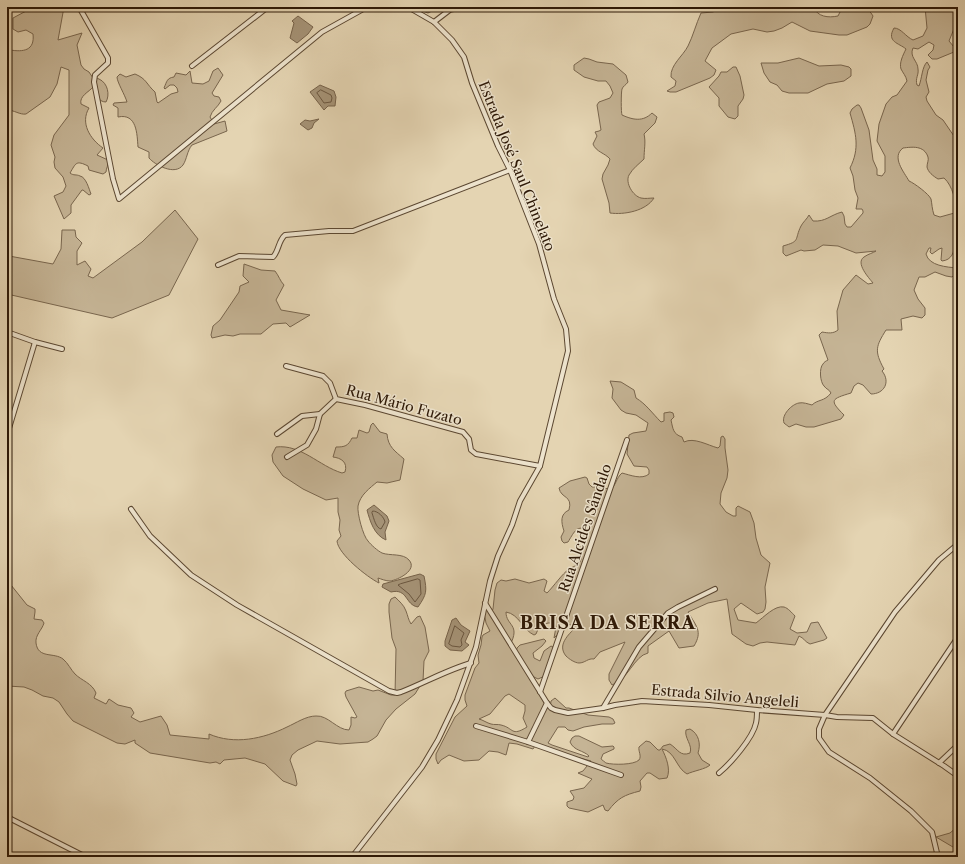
<svg xmlns="http://www.w3.org/2000/svg" width="965" height="864" font-family="'Libre Caslon Text',serif">
<style>
.green{fill:#c5b495;stroke:#79664e;fill-rule:evenodd}
.water{fill:#a69478;stroke:#76624a}
.lines{fill:none;stroke-linecap:round;stroke-linejoin:round}
.shore{stroke:#6a563f;stroke-width:1}
.street-casing{stroke:#5b4731;stroke-width:6}
.street{stroke:#ede3cd;stroke-width:4}
.labels{text-anchor:middle;stroke-width:3;stroke-linejoin:round;paint-order:stroke}
.street-label{font-size:14px;fill:#2d1806;stroke:#ede3cd}
.district-label{font-size:18px;font-weight:bold;letter-spacing:1px;fill:#2d1806;stroke:#ede3cd}
</style>
<rect width="100%" height="100%" fill="#e4d4b2"/>
<filter id="stains"><feTurbulence type="fractalNoise" baseFrequency=".005" numOctaves="4"/><feColorMatrix values="0 0 0 0 .2 0 0 0 0 .09 0 0 0 0 .02 0 0 0 .5 -.17"/></filter>
<radialGradient id="worn" r=".72"><stop offset=".6" stop-color="#630" stop-opacity="0"/><stop offset="1" stop-color="#630" stop-opacity=".3"/></radialGradient>
<g class="green">
<path d="M39 7H64L58 40 82 33 77 45 81 65 84 69 89 72 93 78C95 78 97 78 99 79 108 83 110 95 106 102 98 102 96 94 93 87 89 92 79 96 81 104L89 108C80 123 90 139 103 148L97 155 108 160C109 165 106 168 106 172L103 174 89 170 88 166C76 160 76 163 70 173 74 176 76 174 80 176 86 177 89 189 91 194L89 195 83 190H82L71 205V213L64 219 54 196 63 192 66 186 63 177 55 168 54 162 55 157 51 145 54 135 69 115V70L61 67 57 84 50 97 26 114C20 115 14 110 7 110L8 55 10 50C23 52 35 51 33 34L26 30 18 32 13 29V18L28 10Z"/>
<polygon points="411,7 480,7 470,8 452,12 440,7 428,13"/>
<path d="M723 7H760L763 10 768 11 771 7H813C818 17 828 18 838 16L840 12 846 7H861L866 8 871 13 873 16 870 24 867 27 847 35H839L810 31 792 22 782 28 774 31 767 32 753 29 731 34 712 48 705 61 716 70 714 75 710 78 676 92H670L667 91 675 86 676 81 671 77C670 65 683 56 688 46 693 36 696 24 701 13L713 12Z"/>
<path d="M925 7 958 8V19L949 41 954 47V52L937 59H932L928 55 933 50 934 45 929 42 918 49 913 48C909 57 918 61 918 69 919 75 915 78 917 85L919 86C922 78 922 67 927 62L930 67 928 70 926 80 929 92 926 97 927 101 936 115 943 120 958 142V212C955 201 953 186 944 178L938 179C933 176 928 172 927 167 927 163 929 160 928 157 924 145 912 147 903 148 891 157 904 172 909 181 914 183 929 194 931 199 932 204 932 209 934 215L940 217 958 212V242L955 244C954 252 952 260 942 261L941 260 942 248 939 249 932 254 930 252 931 248H929L926 254C929 266 947 267 957 268L958 272 952 277 946 276 935 272 925 277H919L914 290 918 299 925 308V315L922 318 913 316 901 319 902 330H886C876 346 874 351 884 369L882 371C891 382 884 394 871 394L863 385 858 383 854 386 851 393C831 399 829 400 844 415L841 419 814 427H806L796 424 789 427C788 426 785 424 784 423 781 415 792 404 799 403 803 402 808 404 812 405 818 399 824 402 831 393 829 389 827 390 824 386 820 382 819 368 823 364 824 362 826 361 828 360L819 335 822 332C828 333 833 334 838 330L837 311 843 290 856 275 868 284 873 283C869 278 855 263 864 257 868 254 873 253 876 251L856 253 838 246 823 245 815 250 804 251 801 250 786 256 783 253V246C801 241 794 240 801 226 803 222 807 219 809 215L813 221C826 222 830 215 842 212L844 216 845 224 847 227H851L863 213V211L862 209H856L858 198 855 190 853 176 850 168C860 148 856 134 850 113L852 109 857 105H859L861 108 869 130 873 160 877 169V175L882 176 885 172V156L877 141 879 124 886 104 892 97 897 95 907 81C906 76 903 73 901 69 899 63 903 55 906 49 899 43 886 42 894 28 901 28 906 37 913 40L923 36 927 28Z"/>
<path d="M584 58 589 59 597 62 613 64 626 75 628 82C626 85 623 86 622 89 621 92 621 113 622 115 633 120 643 122 652 113L657 117 655 123 644 134C646 142 644 150 644 159 639 164 633 168 629 175 625 183 633 196 641 198 645 199 650 198 654 198 646 211 624 215 610 213L609 203 602 179 603 174 608 165 610 159C605 153 596 152 593 144L597 136 595 132 599 131 601 130 597 105 599 102 610 98 613 93 610 86 606 81H598L584 77 574 70V65Z"/>
<polygon points="799,58 819,66 841,65 849,67 851,69 851,76 844,81 827,84 808,93 789,93 782,91 777,85 770,82 764,73 761,63 778,63"/>
<polygon points="733,67 736,67 740,76 744,95 743,99 738,106 738,116 735,119 728,117 719,106 719,98 709,87 719,76 721,72 727,72"/>
<path d="M218 68 223 75 212 93 214 96 219 97 221 101C218 107 212 110 210 117L214 124 225 121 227 131 192 145C187 151 187 159 183 165 175 176 155 165 149 158V152L138 147C137 134 137 113 118 117V108L113 105 114 103 127 102C125 95 117 82 117 77L120 74 126 77 135 74C147 79 146 84 155 92L157 102 158 103 171 94 178 92 177 88 174 85H170L165 89 164 88C167 81 167 78 174 77L176 73 186 75 190 71 192 83 203 84 209 81 213 71Z"/>
<polygon points="175,210 198,239 169,295 112,318 7,294 7,261 9,256 53,264 61,249 62,230 75,230 76,237 82,243 77,251 77,265 85,261 91,269 88,276 93,278 142,242"/>
<path d="M244 264 261 270 275 271C279 276 280 281 284 285L276 300 281 310 310 315 290 327 286 323 273 324 261 334H240L233 336 225 335 212 338 211 335 213 326 220 320 239 292 240 286 249 282 243 276Z"/>
<path d="M610 381 621 382 634 390 636 398C646 404 652 413 661 422L664 421V413L670 412 673 413 674 417 671 420C673 429 673 434 682 437L684 442C694 437 707 445 718 448L720 446 721 437 723 436 725 439V448L728 470 727 478 721 493 720 504 726 512 733 516H736V508L738 506 750 512 754 523 756 538 761 555 770 563 765 587 766 602 765 609 763 612 757 614 741 603 734 609 738 620 756 623C764 617 775 605 784 607 788 608 792 613 795 616L790 629 797 633 807 632 811 623 818 622 827 638 824 640 810 644C805 642 804 638 799 636L795 645 767 642 760 643 753 646 746 644 732 634 727 599 708 603 688 612C696 626 703 631 694 646L679 648 669 631 648 646V653C634 656 628 680 612 685L609 680V674L625 642 600 652 594 659C588 658 585 663 579 663 575 663 569 659 566 656 557 645 568 635 576 627L568 624 569 610 558 634 554 638 556 627 554 623H548L539 627 536 634 534 635C523 630 519 614 506 612 506 626 521 624 510 645L514 653H516L517 648 520 645 544 639 546 641 542 646 533 653 534 658 540 661 544 651 551 646 553 647V652L545 676 538 679 528 674 547 708H550L551 701 555 698 566 708H569L588 715 609 717 613 719 615 723 613 724H602L584 727 573 731 568 730 565 727H558L548 743 552 745 588 757 589 756C583 750 574 751 570 742L572 738 575 736H579L602 747 613 746 614 747V749L603 754 601 759C601 759 606 763 606 763 613 765 634 765 639 760 642 756 638 751 639 747L646 741 650 742 658 750H660L663 746 670 744C678 749 680 757 690 753 693 745 684 738 686 730L690 729C699 734 701 744 698 753L702 760 710 765C706 769 693 771 687 774 676 768 675 751 662 749 666 757 671 769 667 778L659 779 650 773H647L640 781 641 787 640 791C624 795 618 798 608 811L605 810 603 805 588 812 569 808 567 806V802L573 800 574 797 570 791 584 788 592 779 578 773 583 771 591 761 535 746 533 749 517 744 509 743 506 755 498 752 489 751 479 760 464 761 449 755 441 760 438 764 436 759V754L455 717 467 706 465 700V695L475 668 479 663 478 655 481 645 482 637 483 635 490 631 486 623 483 607 492 611 493 609 495 590 497 583 501 580 506 581 515 579 529 583 544 579 547 581 544 591 547 593C554 586 562 574 569 569 574 566 580 565 581 559 581 554 577 548 576 544L585 534 586 530C577 524 573 534 568 542L564 543 562 541 561 537 564 531C561 522 560 514 569 510 573 495 561 499 559 488L570 481 585 477 587 478 589 484 592 487H603L610 490C616 486 616 478 622 473 630 475 642 480 649 474V470L647 467 634 466 627 454 629 435 633 433 646 431 648 423 636 415 626 413 621 410 612 398 613 389ZM509 694 525 705V711L523 718 527 727C511 737 514 728 501 725 498 724 494 725 491 724 487 723 483 720 479 719L490 714 505 696Z"/>
<path d="M373 423 380 432 387 434C388 447 395 451 404 459L400 480 387 483 377 482C370 488 360 495 358 506 357 513 363 536 368 541 371 545 378 551 382 553 390 556 403 553 409 560 418 570 398 580 390 581 386 581 381 579 378 578L379 583C367 577 338 554 337 541L341 536 339 530 340 520 338 512V498L326 500 303 489 283 476 273 462 272 455 276 447C301 444 319 466 342 473L345 472C348 462 341 458 333 457L336 447C345 447 348 446 352 438H357L359 430 367 433 369 432 371 425Z"/>
<path d="M7 583 11 585 27 605 35 609V612L34 619 42 620 44 623C42 630 35 635 36 643 38 659 54 652 63 659 68 663 71 670 75 674 82 681 92 683 96 693L94 698 106 704 109 699 118 705 131 708 134 713 131 717 140 722 161 716 167 725 170 735 209 739V734C234 745 263 739 287 727 296 723 306 716 316 716 328 715 337 730 349 730L351 725V717L355 718 357 717 346 697 345 693 346 691 359 687 373 691 378 690 391 695H395L396 649 392 638 389 612V604L391 599 395 597C399 601 404 605 406 611 408 616 408 619 411 624L417 617 420 616 425 627 429 651 424 661 423 681 415 694 396 709 386 720 377 736 373 739 368 742 340 744 317 741 298 750 292 755 290 760 295 774 297 784 296 786 283 781 265 764 245 758 224 760 220 764 216 762 210 763 150 753 135 743V740L125 744 117 743 73 721 67 714 59 702 53 698 43 696 32 690 24 687 7 686Z"/>
<polygon points="957,827 958,827 958,850 936,837 950,833"/>
</g>
<g class="water">
<polygon points="298,16 313,27 308,34 297,43 290,38 294,23 292,21"/>
<polygon points="320,85 334,91 336,97 335,106 328,106 324,110 310,92"/>
<polygon points="319,119 314,123 312,128 308,130 300,124 305,120 310,121"/>
<path d="M374 505 387 516 389 521 385 532 386 540C374 535 370 521 367 510Z"/>
<path d="M420 574 424 576C427 591 427 594 418 607 405 605 408 588 391 592L382 587 383 584Z"/>
<polygon points="456,618 461,625 470,631 465,642 469,645 462,651 450,650 445,646 445,641 452,620"/>
</g>
<g class="lines">
<g class="shore">
<polygon points="321,90 331,95 332,98 331,102 324,103 317,93"/>
<path d="M373 511C378 511 384 517 385 522L381 529C376 528 374 519 372 513Z"/>
<polygon points="418,579 420,580 421,594 415,602 409,594 398,585 400,584"/>
<polygon points="455,626 464,633 461,640 462,645 460,647 452,646 449,644"/>
</g>
<g class="street-casing">
<g id="street">
<polyline points="79,7 108,58 108,63 95,75 94,82 113,179 119,199 322,32 367,7"/>
<polyline points="434,22 451,9 456,7"/>
<polyline points="192,66 268,7"/>
<path d="M218 265 239 256 273 257C279 251 278 241 285 235L329 231H353L510 170"/>
<polyline points="7,332 35,342 62,349"/>
<polyline points="286,366 323,376 330,383 336,399 365,405 463,432 469,439 471,450 476,454 540,466"/>
<polyline points="277,434 302,416 320,414"/>
<polyline points="7,435 35,342"/>
<polyline points="287,457 307,445 316,429 320,414 336,399"/>
<path d="M131 509 150 536 191 575 237 605 389 691 397 693 401 692C424 683 447 670 471 663"/>
<polyline points="485,603 547,703 551,708 555,710 568,713 603,708 615,705 642,701 709,705 757,710 825,715 837,717 873,718 893,734 944,766 958,776"/>
<polyline points="540,692 627,440"/>
<polyline points="603,708 639,647 668,613 678,607 715,589"/>
<polyline points="476,726 528,742 621,775"/>
<polyline points="893,734 958,637"/>
<polyline points="528,742 547,703"/>
<polyline points="939,763 958,745"/>
<path d="M719 773C730 764 753 738 756 723 757 719 757 714 757 710"/>
<polyline points="7,817 86,857"/>
<polyline points="352,857 422,767 438,740 457,700 476,647 490,581 498,556 512,525 520,501 540,466 568,351 566,329 554,299 539,244 510,170 498,146 472,83 464,57 452,40 434,22 408,7"/>
<polyline points="938,857 932,832 911,811 870,778 829,752 819,738 819,729 825,715 895,612 939,560 958,544"/>
</g>
</g>
<use href="#street" class="street"/>
</g>
<g class="labels">
<g class="street-label">
<text transform="translate(517 166) rotate(68)" y="5">Estrada José Saul Chinelato</text>
<text transform="translate(404 405) rotate(15)" y="5">Rua Mário Fuzato</text>
<text transform="translate(585 528) rotate(-71)" y="5">Rua Alcides Sândalo</text>
<text transform="translate(725 696) rotate(5)" y="5">Estrada Silvio Angeleli</text>
</g>
<g class="district-label">
<text x="608" y="629">BRISA DA SERRA</text>
</g>
</g>
<rect width="965" height="864" fill="none" stroke="#e4d4b2" stroke-width="24"/>
<rect x="8" y="8" width="949" height="848" fill="none" stroke="#2d1806" stroke-width="2"/>
<rect x="12" y="12" width="941" height="840" fill="none" stroke="#2d1806"/>
<rect width="100%" height="100%" filter="url(#stains)"/>
<rect width="100%" height="100%" fill="url(#worn)"/>
</svg>
